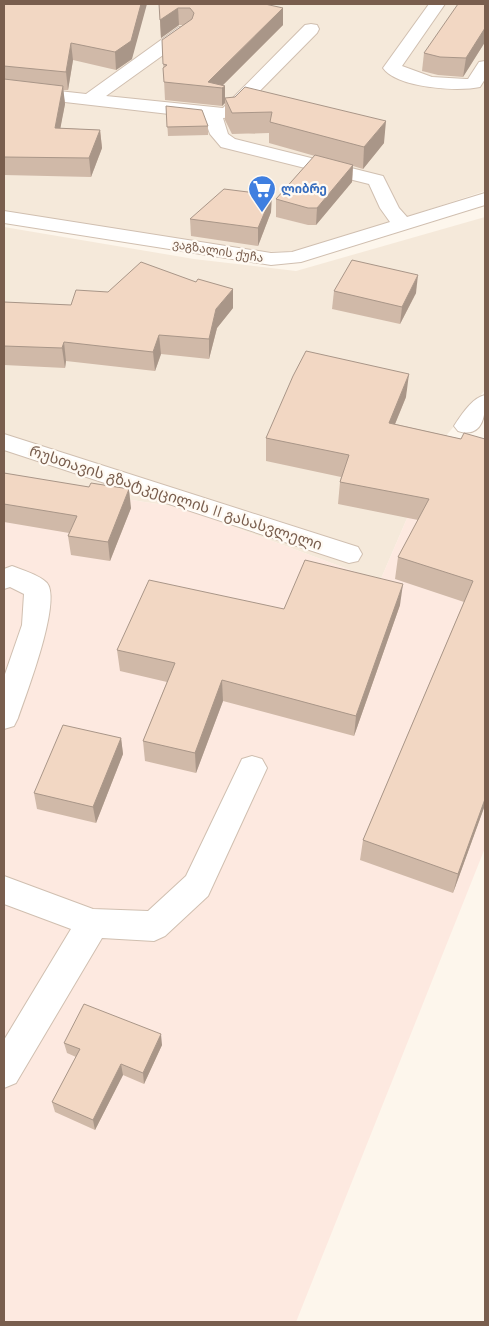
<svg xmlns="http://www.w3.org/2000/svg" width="489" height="1326" font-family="Montserrat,'Noto Sans Georgian',sans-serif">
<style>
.residential{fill:#f5e9da}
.commercial{fill:#fde9e0}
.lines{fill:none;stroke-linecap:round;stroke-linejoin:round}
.minor-casing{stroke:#d0bfb0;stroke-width:2}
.minor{fill:#fff;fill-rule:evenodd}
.wall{fill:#d0b9a8}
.shaded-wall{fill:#a99688}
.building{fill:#f2d7c3;stroke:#a99688}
.labels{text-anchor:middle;stroke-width:4.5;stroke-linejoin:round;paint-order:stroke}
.far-shop-label{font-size:12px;font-weight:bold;fill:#366cbe;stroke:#fffaf3;text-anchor:start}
.far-street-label{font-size:12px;fill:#795e4e;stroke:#fffaf3}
.street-label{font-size:15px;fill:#795e4e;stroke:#fffaf3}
</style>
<rect width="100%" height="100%" fill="#fdf6ec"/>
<g class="residential">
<polygon points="4,4 485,4 485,191 303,251 256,252 4,214"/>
<polygon points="485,217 485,390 439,444 380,581 183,508 4,480 4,227 194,259 296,271"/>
</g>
<polygon class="commercial" points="439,444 485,457 485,848 296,1322 4,1322 4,480 183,508 380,581"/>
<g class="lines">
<g class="minor-casing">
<g id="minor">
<path d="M429 4H445L402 66 432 77 466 79H468L479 62 485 61V79L480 87C458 92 397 88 383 68Z"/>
<polygon points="311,24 317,25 319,29 317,33 234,117 223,118 228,134 235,139 383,176 399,208 407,217 485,193 485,205 301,262 271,265 4,223 4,211 271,253 292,252 390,222 380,208 369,184 221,147 210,134 204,118 4,95 4,85 86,94 179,27 191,27 193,31 191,35 106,96 223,108 305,25"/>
<path d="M485 395C486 413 484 439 458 431L454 426C462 414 472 398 485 395Z"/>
<polygon points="4,434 358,547 362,554 358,561 349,563 4,450"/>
<path d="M12 566C22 570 40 575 47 583 62 601 26 695 18 718L14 726 4 729V677L22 625 24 594 10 587 4 589V569Z"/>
<polygon points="252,756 262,759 267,768 208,896 165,936 154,941 102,938 16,1083 4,1088 4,1040 71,929 4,904 4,876 93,909 148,911 186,876 242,759"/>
</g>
</g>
<use href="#minor" class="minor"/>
</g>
<g class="wall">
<polygon points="4,4 132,59 116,70 73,60 68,90 63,90 65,104 60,128 100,130 102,148 91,177 4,175"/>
<polygon points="159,4 265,4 283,25 223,85 225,86 225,103 222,106 165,100 162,40 183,25 179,25 161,38"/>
<polygon points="485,4 485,42 463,77 438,75 422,71 424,53"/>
<polygon points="225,98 384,143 363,169 353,166 352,182 316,225 308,225 276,217 276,199 315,156 269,143 269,133 232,134 225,120"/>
<polygon points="166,106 208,126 208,135 168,136"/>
<polygon points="271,212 258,246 191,236 190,219"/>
<polygon points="334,291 416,293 400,324 332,309"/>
<polygon points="4,302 71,305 233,308 217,328 209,359 161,354 155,371 66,361 65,368 4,365"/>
<polygon points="406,397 395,424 461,439 485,439 485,805 453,893 360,860 363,840 464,602 395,579 398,557 418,520 338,504 340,482 341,477 266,461 266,438"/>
<polygon points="4,473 131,508 110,561 71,555 68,536 69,533 4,522"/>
<polygon points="400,605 354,736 223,701 196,773 145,761 143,741 167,682 120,671 117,650 284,609"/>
<polygon points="121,738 123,754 96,823 37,809 34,793"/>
<polygon points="64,1043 162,1045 144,1084 123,1075 95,1130 55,1112 52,1102 76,1057 67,1053"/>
</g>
<g class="shaded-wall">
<polygon points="141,4 147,4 132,59 116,70 115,52"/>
<polygon points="178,8 179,25 161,38 160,20"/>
<polygon points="283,8 283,25 220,88 208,82"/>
<polygon points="485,28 485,42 463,77 466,58"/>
<polygon points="71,43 73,60 68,90 66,72"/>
<polygon points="63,86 65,104 57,146 55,128"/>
<polygon points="225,86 225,103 222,106 222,88"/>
<polygon points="386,121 384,143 363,169 364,147"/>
<polygon points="100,130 102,148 91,177 89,158"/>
<polygon points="353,165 352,182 316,225 317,208"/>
<polygon points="272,195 271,212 258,246 258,228"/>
<polygon points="418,275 416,293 400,324 402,307"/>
<polygon points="233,289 233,308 217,328 209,359 209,339 216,309"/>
<polygon points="159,335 161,354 155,371 153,352"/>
<polygon points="64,342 66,361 65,368 62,348"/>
<polygon points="409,374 406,397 386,446 389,423"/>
<polygon points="129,489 131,508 110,561 108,542"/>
<polygon points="403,584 400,605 354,736 356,716"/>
<polygon points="222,680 223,701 196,773 195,753"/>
<polygon points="121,738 123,754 96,823 93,807"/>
<polygon points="485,799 485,805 453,893 458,874"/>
<polygon points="161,1034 162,1045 144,1084 143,1073"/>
<polygon points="121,1064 123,1075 95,1130 93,1120"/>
</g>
<g class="building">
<polygon points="4,4 141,4 131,41 115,52 71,43 66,72 4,66"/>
<polygon points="159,4 265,4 283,8 208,82 225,86 222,88 164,82 163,68 167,65 163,64 162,40 192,19 194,13 190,8 178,8 160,20"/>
<polygon points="458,4 485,4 485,28 466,58 440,57 424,53"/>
<polygon points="4,79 63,86 55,128 100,130 89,158 4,157"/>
<polygon points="245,87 386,121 364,147 270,122 272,112 232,113 225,98 235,97"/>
<polygon points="166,106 202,110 208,126 167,127"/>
<polygon points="315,155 353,165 317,208 308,208 276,199"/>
<polygon points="224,189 272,195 258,228 190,219"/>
<polygon points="352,260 418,275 402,307 334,291"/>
<polygon points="141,262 196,282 198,279 233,289 216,309 209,339 159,335 153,352 64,342 62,348 4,346 4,302 71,305 76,290 108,292"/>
<polygon points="306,351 409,374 389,423 461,439 464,433 485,439 485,799 458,874 363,840 473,581 398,557 429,499 340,482 349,455 266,438 293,376"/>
<polygon points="4,473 89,487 91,483 129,489 108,542 68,536 77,516 4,504"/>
<polygon points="305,560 403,584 356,716 222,680 195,753 143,741 175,663 117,650 149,580 284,609"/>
<polygon points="63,725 121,738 93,807 34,793"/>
<polygon points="84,1004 161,1034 143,1073 121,1064 93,1120 52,1102 80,1049 64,1043"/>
</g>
<defs>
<g id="supermarket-pin" transform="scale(1.4375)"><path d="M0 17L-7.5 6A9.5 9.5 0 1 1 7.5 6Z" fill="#3f7fe0" stroke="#fffaf3"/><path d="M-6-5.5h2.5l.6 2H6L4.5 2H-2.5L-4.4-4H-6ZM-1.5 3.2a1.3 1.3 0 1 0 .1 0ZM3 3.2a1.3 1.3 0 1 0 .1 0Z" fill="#fff"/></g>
</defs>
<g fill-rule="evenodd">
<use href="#supermarket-pin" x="262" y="189"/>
</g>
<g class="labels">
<g class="far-shop-label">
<text x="281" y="193">ლიბრე</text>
</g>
<g class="far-street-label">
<text transform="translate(218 251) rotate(9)" y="4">ვაგზალის ქუჩა</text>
</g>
<g class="street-label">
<text transform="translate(176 498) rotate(18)" y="5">რუსთავის გზატკეცილის II გასასვლელი</text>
</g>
</g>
<rect width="489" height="1326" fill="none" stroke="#795e4e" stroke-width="10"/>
</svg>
